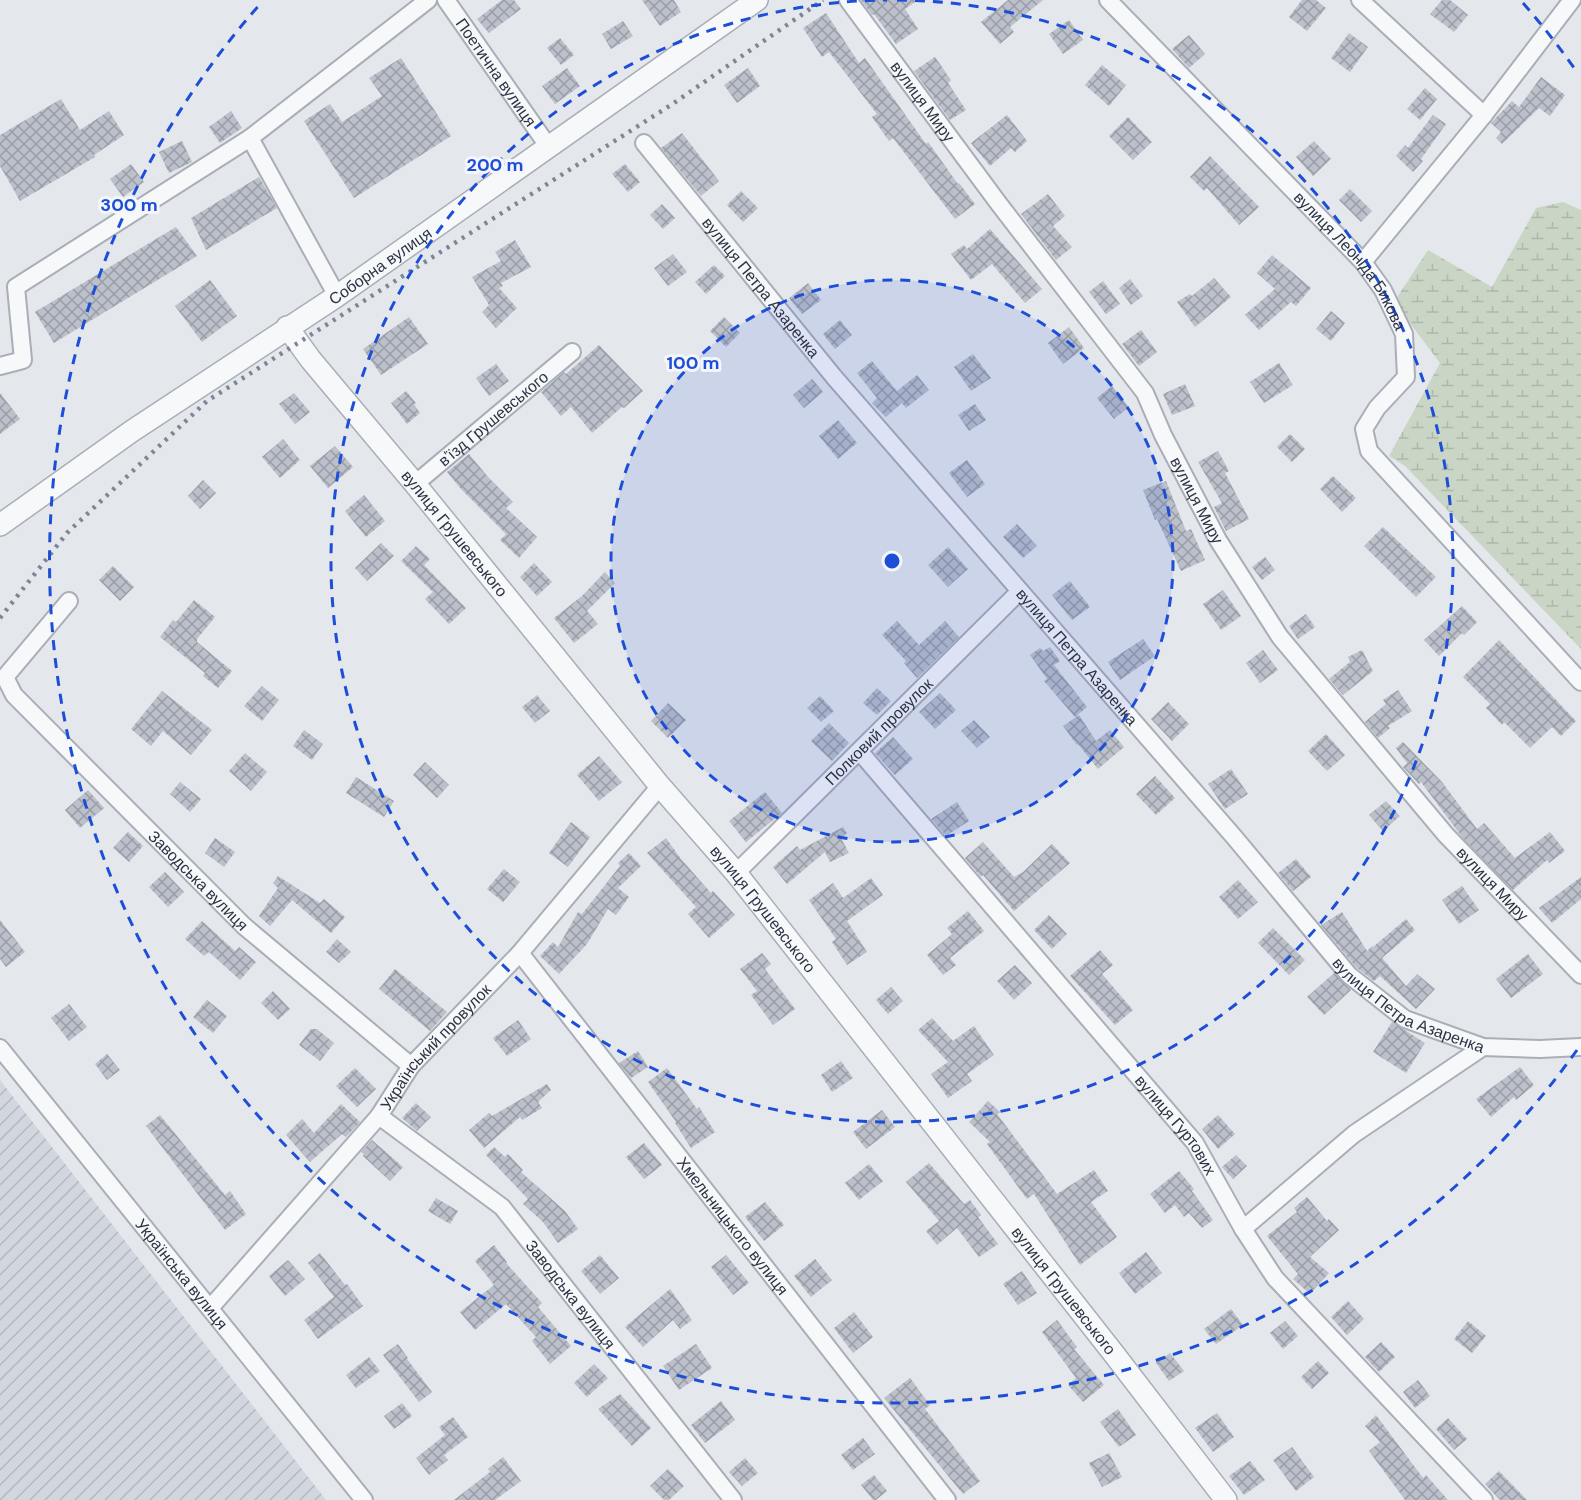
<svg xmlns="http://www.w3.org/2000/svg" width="1581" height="1500" font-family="'DM Sans',sans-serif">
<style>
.industrial{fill:url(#industrial-furrows)}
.wetland{fill:url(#wetland-marsh)}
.building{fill:url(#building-cross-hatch)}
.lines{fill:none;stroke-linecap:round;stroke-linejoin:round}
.minor-casing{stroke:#a9aeb7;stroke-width:20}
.tertiary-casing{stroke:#a9aeb7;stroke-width:24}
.minor{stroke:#f7f8fa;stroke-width:16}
.tertiary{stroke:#f7f8fa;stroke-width:21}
.rail{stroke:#7d8696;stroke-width:4.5;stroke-dasharray:3 6;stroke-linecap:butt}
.ring{fill:none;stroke:#1d4ed8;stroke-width:3;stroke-dasharray:10 8}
.labels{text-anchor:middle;stroke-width:6;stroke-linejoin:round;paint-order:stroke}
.street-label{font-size:16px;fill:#2b3445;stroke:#f4f6f9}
.centre{fill:#1d4ed8;stroke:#f4f6f9;stroke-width:3}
.ring-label{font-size:18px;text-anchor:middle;font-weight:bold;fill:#1d4ed8;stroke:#f4f6f9;stroke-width:6;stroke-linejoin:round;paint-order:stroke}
</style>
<defs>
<pattern id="industrial-furrows" width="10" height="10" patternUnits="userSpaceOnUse" patternTransform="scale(1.5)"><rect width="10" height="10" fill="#d2d6de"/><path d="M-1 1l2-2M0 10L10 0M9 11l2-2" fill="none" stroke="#b4b8c0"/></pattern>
<pattern id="wetland-marsh" width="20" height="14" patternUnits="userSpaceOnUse" patternTransform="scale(1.5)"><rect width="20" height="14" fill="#c9d6c5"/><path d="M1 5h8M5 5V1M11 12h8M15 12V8" fill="none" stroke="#adb8ab"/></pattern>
<pattern id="building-cross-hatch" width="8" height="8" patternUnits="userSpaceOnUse" patternTransform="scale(1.5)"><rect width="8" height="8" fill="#bbc0ca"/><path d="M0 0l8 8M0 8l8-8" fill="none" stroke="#989da6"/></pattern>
</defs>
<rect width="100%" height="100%" fill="#e4e7ec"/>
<polygon class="industrial" points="0,1080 326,1500 0,1500"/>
<polygon class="wetland" points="1563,202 1581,210 1581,649 1405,466 1389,456 1440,363 1394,302 1428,250 1492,287 1536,208"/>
<g class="building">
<polygon points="502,0 514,0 521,9 489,33 477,19"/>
<polygon points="642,0 674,0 681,12 660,26"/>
<polygon points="861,0 918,0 905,9 918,29 896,44 874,14 872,15"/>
<polygon points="1008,0 1043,0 1010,27 1014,32 1000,44 981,22"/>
<polygon points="1302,0 1316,0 1326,8 1307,31 1289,17"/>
<polygon points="1442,0 1450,0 1468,15 1454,32 1430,14"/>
<polygon points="826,13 859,63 865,58 926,144 928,142 958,184 959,183 975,204 955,219 893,138 889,141 872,117 877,114 829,52 822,57 803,28"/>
<polygon points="1069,20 1083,40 1063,54 1049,34"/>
<polygon points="623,21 633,36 611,49 602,34"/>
<polygon points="1349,33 1368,47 1350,72 1331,58"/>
<polygon points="1189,35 1205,54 1189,68 1172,49"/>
<polygon points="560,38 574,55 561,65 547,48"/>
<polygon points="935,57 951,80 948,83 966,110 950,120 914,71"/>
<polygon points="401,58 451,136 354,198 304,121 330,104 342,122 382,96 369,78"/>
<polygon points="1102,65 1126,85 1109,106 1085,85"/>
<polygon points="567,68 580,86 555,104 542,86"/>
<polygon points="748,68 760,86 737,103 724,85"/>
<polygon points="1541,77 1565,95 1550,116 1539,108 1502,144 1496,138 1501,132 1491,123 1512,101 1519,107"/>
<polygon points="1425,88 1437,99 1420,120 1407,109"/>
<polygon points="61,99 80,130 109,111 124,135 94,155 95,157 20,201 0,166 0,135"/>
<polygon points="231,111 242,128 220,143 209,127"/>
<polygon points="1007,115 1027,141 1015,152 1011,148 990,166 971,143"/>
<polygon points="1433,115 1446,124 1421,159 1423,161 1413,172 1396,156 1405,145 1408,148"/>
<polygon points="1128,117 1152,142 1133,160 1109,136"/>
<polygon points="682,133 719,181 701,196 661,148"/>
<polygon points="182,141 192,162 169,173 159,152"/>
<polygon points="1314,141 1331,159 1313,176 1296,157"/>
<polygon points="1210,156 1259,207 1239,225 1207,188 1204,191 1190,177"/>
<polygon points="131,164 144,182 123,197 110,179"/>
<polygon points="625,164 640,182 628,192 612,174"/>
<polygon points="259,177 277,208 206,250 191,218"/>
<polygon points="1350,189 1372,211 1361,222 1339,200"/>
<polygon points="741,191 758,208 743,222 727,205"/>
<polygon points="1048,194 1065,216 1053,226 1072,247 1056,260 1021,214"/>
<polygon points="662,204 675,218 663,229 650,215"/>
<polygon points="176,227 197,256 54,343 35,312"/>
<polygon points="990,229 1042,289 1025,303 992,264 971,280 951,254 964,245 967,249"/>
<polygon points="515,240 531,267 501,283 503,286 499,288 517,308 496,328 482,312 489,305 472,277 501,261 495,252"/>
<polygon points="673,254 687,272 668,286 654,268"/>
<polygon points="1272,255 1311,288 1296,306 1291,302 1259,330 1245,315 1275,289 1257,273"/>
<polygon points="714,265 725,276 706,294 695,282"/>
<polygon points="1214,278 1231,297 1195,327 1177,302 1190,294 1192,296"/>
<polygon points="1130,279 1143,296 1131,305 1119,288"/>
<polygon points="210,280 237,316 202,342 175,306"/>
<polygon points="1103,281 1120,304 1106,314 1089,292"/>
<polygon points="808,283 821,300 802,314 789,298"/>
<polygon points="1331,311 1345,323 1331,341 1316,329"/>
<polygon points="409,317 428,344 381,375 363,349"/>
<polygon points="724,317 740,333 726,347 710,331"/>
<polygon points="840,320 852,335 835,349 823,334"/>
<polygon points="1069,327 1084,348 1063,364 1048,343"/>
<polygon points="1141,330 1157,352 1139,366 1122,344"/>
<polygon points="599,345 643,391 624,408 622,407 592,433 571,407 561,416 541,392 564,372 566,374"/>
<polygon points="973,354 991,378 971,391 954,367"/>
<polygon points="872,361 897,391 917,375 929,390 906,408 902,403 886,417 872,403 877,398 857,373"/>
<polygon points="1279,363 1293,385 1264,403 1250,382"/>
<polygon points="496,364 509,381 489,396 476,378"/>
<polygon points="812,379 823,392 804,408 793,395"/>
<polygon points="1185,384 1195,406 1172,415 1163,394"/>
<polygon points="1112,386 1129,407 1114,419 1097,398"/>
<polygon points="406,391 416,403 414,404 420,413 407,424 391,403"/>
<polygon points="0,393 20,419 0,434"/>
<polygon points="294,393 310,412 295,424 279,404"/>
<polygon points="975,404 986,420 969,431 958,415"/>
<polygon points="838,420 857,443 838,459 819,436"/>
<polygon points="1290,434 1305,449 1292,462 1277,447"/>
<polygon points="283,439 300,460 280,478 262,457"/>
<polygon points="335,446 353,467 328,488 310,466"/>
<polygon points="1218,451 1229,471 1225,473 1249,519 1226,531 1214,507 1222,503 1198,462"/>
<polygon points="469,454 488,477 513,502 506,508 537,537 519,558 500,540 506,534 461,489 447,472"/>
<polygon points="967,460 985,484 967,497 949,473"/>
<polygon points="1333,476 1356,498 1342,512 1320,489"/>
<polygon points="203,480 216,493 200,509 188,496"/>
<polygon points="1166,481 1186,531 1191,529 1205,560 1181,571 1157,519 1155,520 1143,490"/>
<polygon points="364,495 385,521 366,537 345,511"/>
<polygon points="1017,524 1037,546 1023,558 1003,537"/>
<polygon points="1383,527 1436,577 1416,597 1364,546"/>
<polygon points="381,543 394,556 367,581 355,568"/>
<polygon points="416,546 430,559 424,565 466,608 449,624 425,599 433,592 401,561"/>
<polygon points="948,547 968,569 948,587 928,565"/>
<polygon points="1265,557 1275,570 1262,580 1252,567"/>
<polygon points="534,563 552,582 537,596 520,577"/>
<polygon points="113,566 134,587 120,601 99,580"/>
<polygon points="605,572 615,583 587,611 598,624 574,643 554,618 582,596"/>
<polygon points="1070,581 1090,607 1072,620 1052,595"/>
<polygon points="1223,590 1241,616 1221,630 1203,604"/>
<polygon points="194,600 215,617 197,639 197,642 232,671 218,688 203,676 205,673 160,637 173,620 176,622"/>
<polygon points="1462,606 1477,622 1464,635 1462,633 1439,656 1424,640"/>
<polygon points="1306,614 1315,627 1298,639 1289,626"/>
<polygon points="897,621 919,645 945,621 959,637 917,678 904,663 906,661 882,635"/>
<polygon points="1143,639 1155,656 1120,680 1108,662"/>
<polygon points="1499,640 1576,721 1561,736 1552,727 1530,748 1504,722 1502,725 1486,708 1490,704 1463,677"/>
<polygon points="1050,647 1060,661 1054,665 1087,707 1075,717 1044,681 1047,679 1030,655 1040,648 1043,651"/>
<polygon points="1263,650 1278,670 1260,683 1246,663"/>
<polygon points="1362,650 1373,671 1343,695 1329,679 1350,662 1348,657"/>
<polygon points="262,686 279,700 262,721 244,706"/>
<polygon points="877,688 891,701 877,715 863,703"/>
<polygon points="1398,690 1412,711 1388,726 1390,728 1378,738 1365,722 1386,704 1383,700"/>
<polygon points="162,691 212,730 191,755 163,731 151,746 131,729"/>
<polygon points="940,693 956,710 935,729 919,712"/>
<polygon points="537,695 550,711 535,723 522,707"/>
<polygon points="820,696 834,711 821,722 807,708"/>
<polygon points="1168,702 1189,724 1172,741 1151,719"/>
<polygon points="668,703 686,720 668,738 651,721"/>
<polygon points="1079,715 1096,741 1110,730 1124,747 1098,769 1078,744 1077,745 1063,726"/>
<polygon points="974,720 990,737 977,748 961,731"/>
<polygon points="829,723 849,743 832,761 811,741"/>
<polygon points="304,730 323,744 312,760 293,746"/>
<polygon points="1326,734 1345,755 1327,771 1308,751"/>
<polygon points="893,737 913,759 895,775 875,753"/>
<polygon points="1403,742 1442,782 1477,829 1484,823 1515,858 1550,832 1565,851 1549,863 1547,860 1513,890 1462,837 1421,782 1419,784 1403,767 1407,763 1396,748"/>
<polygon points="245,753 267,772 251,791 229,771"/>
<polygon points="599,756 622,782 599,801 577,775"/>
<polygon points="425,762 449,785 437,798 413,775"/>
<polygon points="1231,769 1248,794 1225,809 1208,784"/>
<polygon points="1155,776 1175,798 1156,815 1136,794"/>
<polygon points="356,777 394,801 384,817 346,793"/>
<polygon points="180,782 201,799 190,812 170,794"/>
<polygon points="88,790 104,808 80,828 65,810"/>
<polygon points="765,792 782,813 746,842 729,821"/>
<polygon points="1386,801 1400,816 1383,831 1369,815"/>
<polygon points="957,802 969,821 946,836 931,819"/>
<polygon points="571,822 590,837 568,867 549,853"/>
<polygon points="843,827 847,833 841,838 849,853 830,862 825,852 787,884 773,867 797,846 800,850"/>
<polygon points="128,832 143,846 129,862 113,848"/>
<polygon points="215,838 235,852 224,867 205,853"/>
<polygon points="666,838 681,859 711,893 713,891 735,915 709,938 688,914 696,907 647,853"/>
<polygon points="983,842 1014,877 1023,872 1052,844 1070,863 1014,911 983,875 981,877 965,858"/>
<polygon points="629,853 641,866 618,888 629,897 616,915 608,909 587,944 559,974 540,956 553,942 558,947 578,912 582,914 620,866 618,863"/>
<polygon points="1296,859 1311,877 1293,891 1278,873"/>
<polygon points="504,869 520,882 503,902 487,889"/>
<polygon points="165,872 184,892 168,907 149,887"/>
<polygon points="278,876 320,903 324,899 345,917 331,933 292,900 270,926 259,916 278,888 273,883"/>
<polygon points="1581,877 1581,899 1552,923 1539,908"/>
<polygon points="871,878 883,895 847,921 867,952 847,965 832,942 836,939 809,900 833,883 843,898"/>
<polygon points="1238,880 1258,902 1238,919 1219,897"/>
<polygon points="1462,886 1479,910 1459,924 1442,900"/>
<polygon points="968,911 984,931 950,958 956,965 943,975 927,955 952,934 947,928"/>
<polygon points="1342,912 1367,951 1372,946 1406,986 1417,974 1435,989 1416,1009 1380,976 1374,981 1356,967 1321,925"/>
<polygon points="1049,915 1067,934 1052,949 1034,930"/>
<polygon points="1406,919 1415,930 1382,958 1373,947"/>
<polygon points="0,920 25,952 6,967 0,959"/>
<polygon points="202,921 235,951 239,947 256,962 240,980 209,952 204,956 185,939"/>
<polygon points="1273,928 1305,960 1289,975 1258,943"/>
<polygon points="337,939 351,952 339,963 326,952"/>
<polygon points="1100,950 1113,965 1102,974 1133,1010 1115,1025 1070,976"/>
<polygon points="762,953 771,964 765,969 795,1009 773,1025 751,995 757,991 740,969"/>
<polygon points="1528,954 1543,974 1511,998 1496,979"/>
<polygon points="1015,965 1032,983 1014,1000 997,981"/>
<polygon points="395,969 447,1012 430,1031 379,989"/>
<polygon points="1334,973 1351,990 1324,1015 1307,997"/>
<polygon points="891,987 903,1001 888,1014 876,1000"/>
<polygon points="273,991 290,1009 278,1020 261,1003"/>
<polygon points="207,1000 227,1016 213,1033 193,1017"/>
<polygon points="69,1004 87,1027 69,1041 51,1018"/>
<polygon points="932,1018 953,1041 974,1026 994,1055 967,1074 972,1081 948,1098 931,1074 948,1062 918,1030"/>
<polygon points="518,1020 531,1039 507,1056 493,1038"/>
<polygon points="1392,1022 1425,1043 1406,1073 1373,1052"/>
<polygon points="311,1029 317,1029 334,1043 320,1061 299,1045"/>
<polygon points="638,1051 648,1067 631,1078 619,1063"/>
<polygon points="107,1054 120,1070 107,1080 95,1064"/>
<polygon points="841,1061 853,1078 832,1092 821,1075"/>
<polygon points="1520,1067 1534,1085 1516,1100 1514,1097 1491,1117 1476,1099"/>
<polygon points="355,1068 376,1089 357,1107 336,1086"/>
<polygon points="667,1068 697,1109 699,1107 715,1132 691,1148 675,1123 676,1122 648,1082"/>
<polygon points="547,1084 551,1090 538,1102 542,1108 522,1120 520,1117 484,1148 469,1130 489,1113 492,1116"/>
<polygon points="988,1101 1000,1112 997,1114 1057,1194 1094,1170 1108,1191 1091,1202 1117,1237 1080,1265 1034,1194 1027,1199 987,1144 990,1142 969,1122"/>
<polygon points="416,1103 431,1117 417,1131 402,1118"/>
<polygon points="341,1104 360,1122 346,1137 342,1134 310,1162 286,1135 302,1119 314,1133"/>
<polygon points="882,1110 895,1127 866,1149 853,1132"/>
<polygon points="160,1115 225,1195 230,1191 246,1214 225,1230 146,1126"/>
<polygon points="1218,1115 1235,1134 1218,1149 1202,1129"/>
<polygon points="372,1140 403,1167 390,1181 363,1156 364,1154 361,1152"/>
<polygon points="644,1143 662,1165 644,1179 626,1157"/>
<polygon points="494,1147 505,1157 508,1154 523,1170 521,1172 565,1211 578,1229 558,1243 543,1222 523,1204 528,1199 486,1155"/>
<polygon points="1236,1155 1247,1166 1233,1179 1222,1167"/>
<polygon points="929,1163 964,1204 970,1200 981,1215 978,1217 998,1244 979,1257 957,1228 937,1245 926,1231 939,1221 906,1182"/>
<polygon points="869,1164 883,1181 859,1200 845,1183"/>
<polygon points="1179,1171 1194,1189 1192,1191 1213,1220 1202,1228 1189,1213 1184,1217 1175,1205 1165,1213 1150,1194"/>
<polygon points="1307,1197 1327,1221 1329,1219 1339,1230 1310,1257 1329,1273 1310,1294 1293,1279 1298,1274 1267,1236 1297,1212 1294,1208"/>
<polygon points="436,1198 458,1211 450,1224 428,1211"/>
<polygon points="765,1202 784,1225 764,1241 745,1217"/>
<polygon points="494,1245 507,1262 506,1263 542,1303 538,1307 571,1346 550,1364 532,1341 536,1337 506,1304 475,1330 460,1312 494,1285 475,1261"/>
<polygon points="1146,1252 1162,1273 1135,1294 1119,1273"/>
<polygon points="320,1253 345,1285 347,1284 363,1306 318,1339 304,1320 334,1297 308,1263"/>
<polygon points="600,1255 619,1278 600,1294 581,1271"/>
<polygon points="726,1255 749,1283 733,1295 711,1267"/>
<polygon points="815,1259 832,1280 811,1297 794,1276"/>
<polygon points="288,1260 305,1279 285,1296 269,1276"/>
<polygon points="1022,1271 1037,1293 1018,1305 1003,1284"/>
<polygon points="670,1289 692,1320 680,1329 673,1320 643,1347 625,1327"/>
<polygon points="1348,1301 1364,1319 1347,1335 1331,1317"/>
<polygon points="1231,1309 1243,1325 1216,1344 1204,1329"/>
<polygon points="854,1312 873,1337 853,1353 834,1328"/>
<polygon points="1057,1320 1077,1347 1074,1349 1104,1385 1083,1402 1068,1385 1076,1378 1042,1332"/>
<polygon points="1285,1321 1298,1336 1283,1349 1270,1333"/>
<polygon points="1468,1321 1486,1336 1472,1353 1454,1339"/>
<polygon points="1381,1342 1395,1357 1379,1372 1365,1357"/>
<polygon points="398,1344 408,1358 407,1359 432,1392 419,1402 383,1355"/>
<polygon points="696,1344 712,1368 679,1390 663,1366"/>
<polygon points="1170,1353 1184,1371 1169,1381 1156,1363"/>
<polygon points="369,1357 380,1371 356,1388 346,1375"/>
<polygon points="1318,1361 1329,1373 1312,1389 1301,1377"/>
<polygon points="594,1364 608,1378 587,1397 574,1383"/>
<polygon points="910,1378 930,1405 925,1409 980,1481 963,1494 884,1398"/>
<polygon points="1418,1380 1430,1396 1415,1408 1403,1392"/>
<polygon points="620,1394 651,1428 632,1446 598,1409"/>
<polygon points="721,1401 735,1420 705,1443 691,1425"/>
<polygon points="402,1403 412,1416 394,1429 384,1416"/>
<polygon points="1118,1409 1136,1435 1119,1447 1100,1422"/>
<polygon points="1217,1413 1234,1437 1213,1452 1195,1428"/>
<polygon points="1376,1415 1423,1478 1426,1475 1448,1500 1405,1500 1369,1451 1380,1442 1365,1426"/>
<polygon points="453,1417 468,1437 444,1455 448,1460 429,1475 416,1458 445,1435 439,1427"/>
<polygon points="1448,1418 1467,1439 1454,1450 1436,1429"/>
<polygon points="863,1438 875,1454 853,1470 841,1455"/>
<polygon points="1292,1447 1314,1477 1296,1491 1273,1460"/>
<polygon points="1109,1453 1122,1477 1102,1487 1089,1463"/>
<polygon points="503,1457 521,1481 495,1500 454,1500 490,1472 488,1469"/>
<polygon points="745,1458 758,1473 742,1486 729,1472"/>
<polygon points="1250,1461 1265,1480 1244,1495 1229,1476"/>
<polygon points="668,1469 684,1486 669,1500 664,1500 650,1486"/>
<polygon points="1499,1471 1527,1500 1500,1500 1485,1484"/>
<polygon points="874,1475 887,1491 876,1500 873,1500 861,1485"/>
</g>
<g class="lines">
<g class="minor-casing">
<g id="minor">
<path id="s1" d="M446 0 548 146"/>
<path id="s2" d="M848 0 999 204 1145 393 1163 435 1218 540 1280 637 1446 835 1581 975"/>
<path id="s3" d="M1108 0 1363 262 1383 290 1404 334 1406 377 1377 408 1364 429 1369 451 1581 682"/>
<polyline points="1360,0 1484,115"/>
<polyline points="250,138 337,296"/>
<path id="s4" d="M644 143 834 377 1235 838 1349 975 1405 1019 1483 1047 1540 1049 1581 1047"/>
<polyline points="1363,262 1484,115 1572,0"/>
<polyline points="0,366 23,360 16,287 250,138 428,0"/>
<path id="s5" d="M415 484 572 352"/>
<path id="s6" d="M69 601 5 677 14 695 244 926 411 1066"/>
<path id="s7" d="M860 752 1195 1143 1243 1229 1275 1278 1484 1500"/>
<path id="s8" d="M736 873 1020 591"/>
<path id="s9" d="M520 953 947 1500"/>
<path id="s10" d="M0 1048 364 1500"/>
<path id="s11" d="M379 1116 502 1207 733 1500"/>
<polyline points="1243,1229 1354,1134 1483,1047"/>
<path id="s12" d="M211 1307 379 1116 411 1066 520 953 660 786"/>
</g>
</g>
<g class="tertiary-casing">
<g id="tertiary">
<path id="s13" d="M287 327 311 360 415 484 660 786 736 873 1114 1354 1226 1500"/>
<path id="s14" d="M0 525 132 431 337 296 757 0"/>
</g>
</g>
<use href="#minor" class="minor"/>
<use href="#tertiary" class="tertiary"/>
<polyline class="rail" points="0,618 67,533 207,401 671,105 823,0"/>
</g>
<circle cx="892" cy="561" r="281" fill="#1d4ed8" fill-opacity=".12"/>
<g class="ring">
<circle cx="892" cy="561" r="281"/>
<path d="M897 0A561 561 0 1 1 887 0"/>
<path d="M1577 1050A842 842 0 1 1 261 3M1523 3A842 842 0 0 1 1577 72"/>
</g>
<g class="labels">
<g class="street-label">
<text dy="6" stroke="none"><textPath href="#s1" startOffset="88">Поетична вулиця</textPath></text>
<text dy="6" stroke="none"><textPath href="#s2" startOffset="126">вулиця Миру</textPath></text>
<text dy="6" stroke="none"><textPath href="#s3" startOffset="357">вулиця Леоніда Бикова</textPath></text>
<text dy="6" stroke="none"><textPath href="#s14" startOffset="460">Соборна вулиця</textPath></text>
<text dy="6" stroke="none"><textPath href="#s4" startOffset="186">вулиця Петра Азаренка</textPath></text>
<text dy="6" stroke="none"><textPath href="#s5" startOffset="102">в'їзд Грушевського</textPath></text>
<text dy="6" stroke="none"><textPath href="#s2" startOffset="612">вулиця Миру</textPath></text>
<text dy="6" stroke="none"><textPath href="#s13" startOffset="266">вулиця Грушевського</textPath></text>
<text dy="6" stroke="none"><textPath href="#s4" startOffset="672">вулиця Петра Азаренка</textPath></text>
<text dy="6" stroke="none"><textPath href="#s8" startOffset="201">Полковий провулок</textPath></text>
<text dy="6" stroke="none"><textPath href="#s6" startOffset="381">Заводська вулиця</textPath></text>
<text dy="6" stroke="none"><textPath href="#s2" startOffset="1098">вулиця Миру</textPath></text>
<text dy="6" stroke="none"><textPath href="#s13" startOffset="752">вулиця Грушевського</textPath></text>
<text dy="6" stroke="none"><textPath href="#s4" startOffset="1158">вулиця Петра Азаренка</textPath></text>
<text dy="6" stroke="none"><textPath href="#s12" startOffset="344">Український провулок</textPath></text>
<text dy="6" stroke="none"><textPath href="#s7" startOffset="489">вулиця Гуртових</textPath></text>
<text dy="6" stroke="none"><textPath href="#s9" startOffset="346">Хмельницького вулиця</textPath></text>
<text dy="6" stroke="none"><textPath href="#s10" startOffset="290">Українська вулиця</textPath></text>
<text dy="6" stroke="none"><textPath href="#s13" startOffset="1238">вулиця Грушевського</textPath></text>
<text dy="6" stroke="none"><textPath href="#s11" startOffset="264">Заводська вулиця</textPath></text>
</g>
</g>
<circle cx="892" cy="561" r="9" class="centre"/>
<g class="ring-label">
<text x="495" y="171">200 m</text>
<text x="129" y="211">300 m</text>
<text x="693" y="369">100 m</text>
</g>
</svg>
